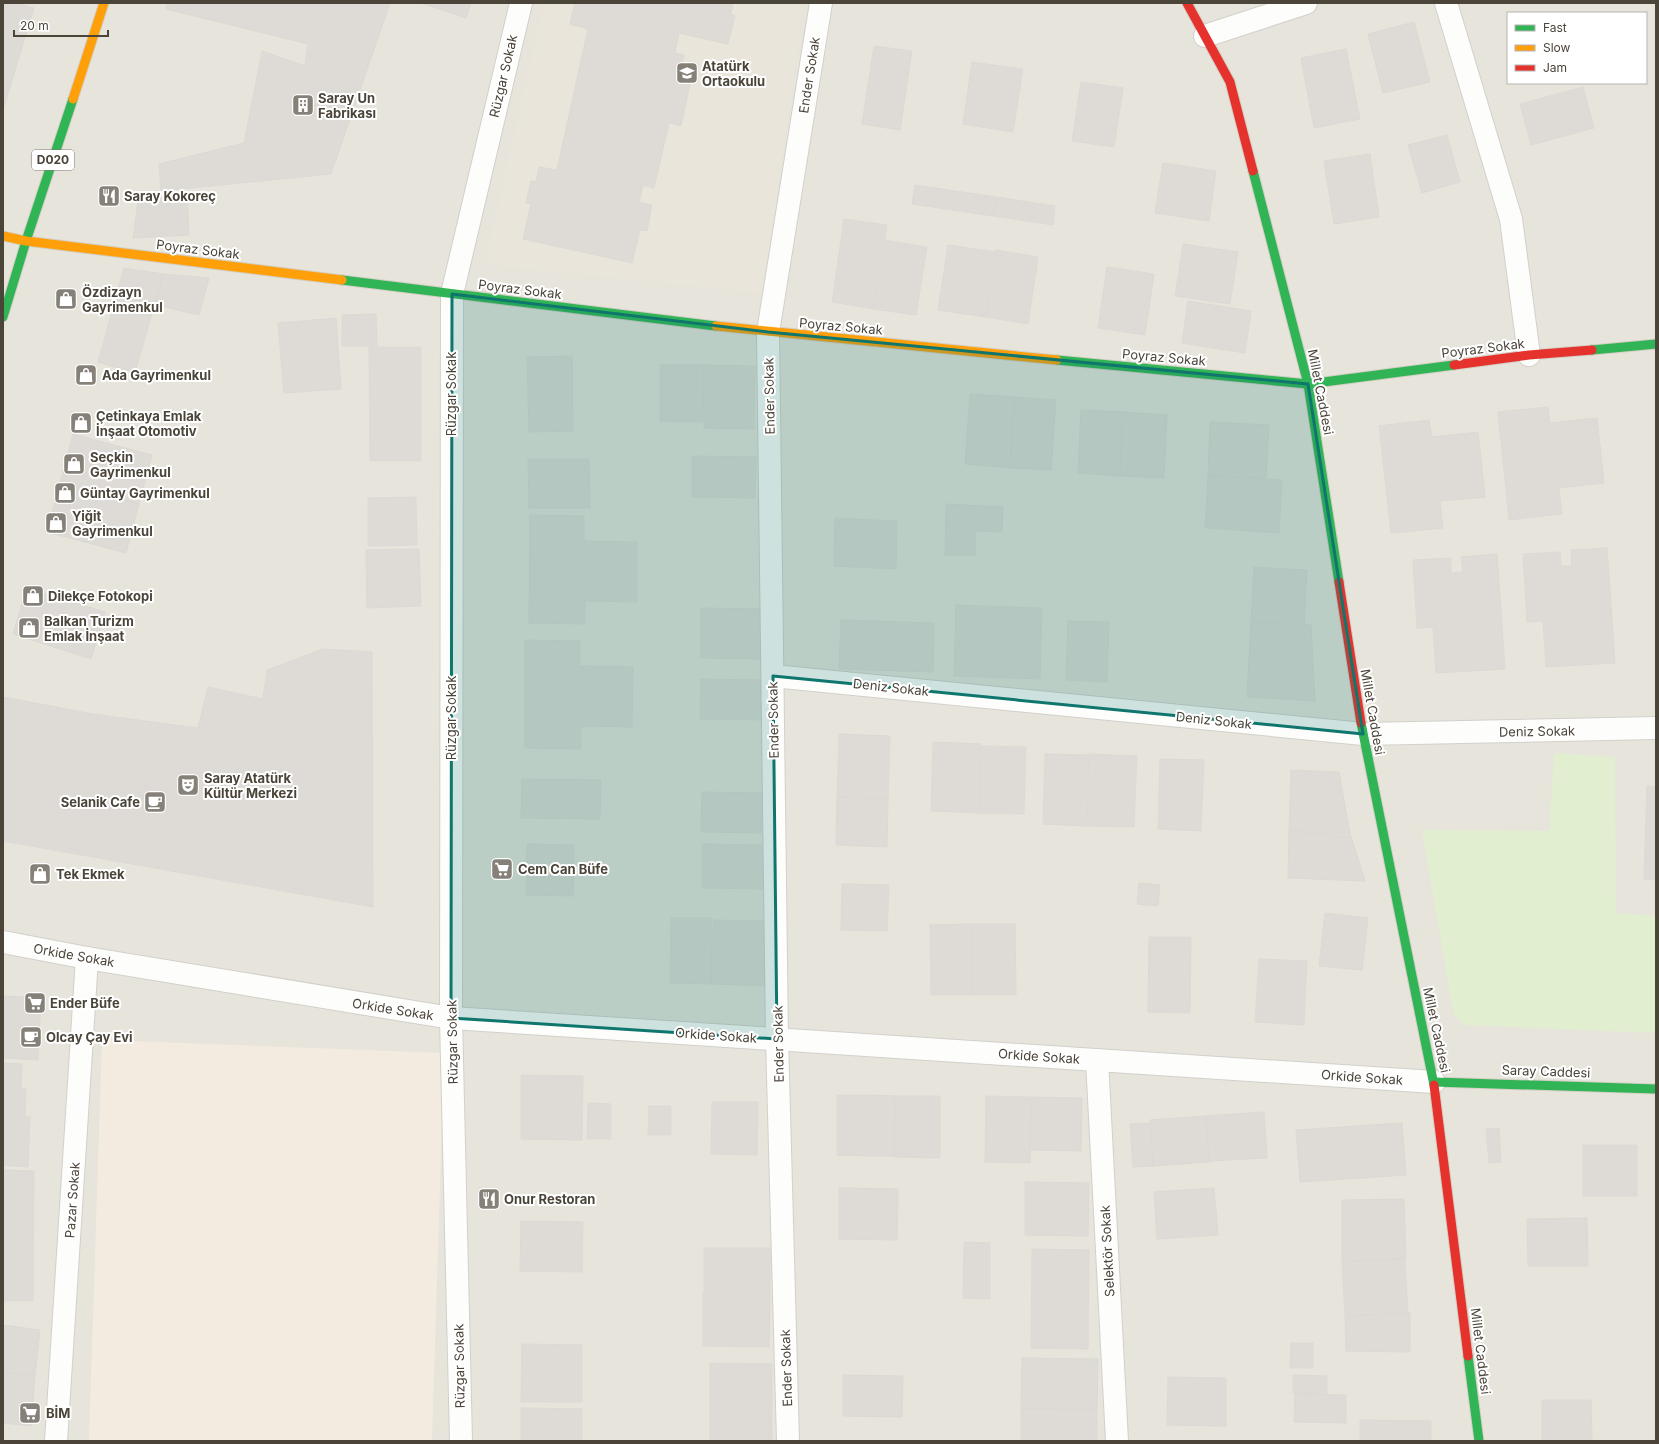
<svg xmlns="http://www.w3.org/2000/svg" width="1659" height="1444" font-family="Inter,sans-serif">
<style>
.residential{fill:#e7e4dc;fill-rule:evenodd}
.commercial{fill:#f3ebdf}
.education{fill:#eae5da}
.green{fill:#e1eecf}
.building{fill:#dedbd6;stroke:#dcd9d4}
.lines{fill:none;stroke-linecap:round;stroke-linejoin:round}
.street-casing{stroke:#d2d0cb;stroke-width:24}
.fast-casing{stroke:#d3cfc5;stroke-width:11}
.slow-casing{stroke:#d3cfc5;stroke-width:11}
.jam-casing{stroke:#d3cfc5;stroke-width:11}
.street{stroke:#fdfdfc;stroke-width:22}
.fast{stroke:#30b455;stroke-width:9}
.slow{stroke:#ff9f0a;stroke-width:9}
.jam{stroke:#e5322d;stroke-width:9}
.marked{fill:#0f766e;fill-opacity:0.2;stroke:#0f766e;stroke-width:3;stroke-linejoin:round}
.labels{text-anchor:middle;stroke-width:4;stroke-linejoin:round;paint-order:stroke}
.shield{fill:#fff;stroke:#817c74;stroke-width:1}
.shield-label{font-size:12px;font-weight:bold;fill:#4b4439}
.poi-label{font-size:13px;font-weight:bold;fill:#4b4439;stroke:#fff;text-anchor:start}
.street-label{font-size:13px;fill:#4b4439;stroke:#fff}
</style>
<rect width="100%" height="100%" fill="#f4f2ee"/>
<path class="residential" d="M3 3H1656V1441H3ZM1508 13H1646V83H1508Z"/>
<polygon class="commercial" points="102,1040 444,1053 432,1441 89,1441"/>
<polygon class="education" points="544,3 804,3 763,293 485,264"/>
<polygon class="green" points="1554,753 1615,757 1616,913 1656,916 1656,1033 1464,1025 1453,1013 1422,830 1549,831"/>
<g class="building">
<polygon points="3,3 17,3 34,8 11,84 3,81"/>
<polygon points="167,3 390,3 331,174 161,191 159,164 244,143 262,51 305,66 308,44 166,9"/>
<polygon points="421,3 471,3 466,18"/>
<polygon points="575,3 733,3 731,15 735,16 728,44 679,33 675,53 684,55 682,64 694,66 681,126 669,123 654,188 643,185 639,202 652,205 647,231 640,230 632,263 523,239 531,204 526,203 531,181 536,182 539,167 557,170 588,29 570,24"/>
<polygon points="1414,22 1430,82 1383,93 1368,34"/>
<polygon points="874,46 912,51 900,130 862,124"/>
<polygon points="1346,49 1360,119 1314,128 1301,58"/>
<polygon points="972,62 1023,69 1013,132 963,124"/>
<polygon points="3,81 11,84 3,110"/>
<polygon points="1081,82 1123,88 1114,147 1072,141"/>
<polygon points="1583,87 1594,128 1531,145 1520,104"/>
<polygon points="1447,135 1460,182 1422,193 1408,145"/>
<polygon points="1370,154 1379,217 1334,224 1324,161"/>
<polygon points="1163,163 1216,171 1209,221 1155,213"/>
<polygon points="915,185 996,197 993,216 912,204"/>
<polygon points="187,193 189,235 133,238 138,202"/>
<polygon points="996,197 1055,206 1053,225 993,216"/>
<polygon points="844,219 887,225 874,309 832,302"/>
<polygon points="884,240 927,247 916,315 874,309"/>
<polygon points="1183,244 1238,252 1230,304 1175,296"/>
<polygon points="948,245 996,252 986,317 938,310"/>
<polygon points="996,250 1038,257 1028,324 986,317"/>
<polygon points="1107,267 1154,274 1145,335 1098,328"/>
<polygon points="124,268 163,274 135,373 98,362"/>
<polygon points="163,274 209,278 199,315 155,305"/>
<polygon points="1188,301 1251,311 1245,353 1182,343"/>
<polygon points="376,314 377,346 342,346 342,315"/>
<polygon points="336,318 341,389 284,393 278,323"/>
<polygon points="369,347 421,347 421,461 370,461"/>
<polygon points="572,356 573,431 529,432 527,357"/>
<polygon points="660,365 704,365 703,422 660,421"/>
<polygon points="704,365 755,366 754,429 704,428"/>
<polygon points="970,394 1015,397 1010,468 965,464"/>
<polygon points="1015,397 1056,400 1051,470 1010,468"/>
<polygon points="1548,407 1550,423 1597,418 1604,483 1559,488 1562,514 1509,520 1498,412"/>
<polygon points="1081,410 1123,412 1120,476 1078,473"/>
<polygon points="1123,412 1167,415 1164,478 1120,476"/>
<polygon points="1429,420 1432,437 1478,432 1485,497 1440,501 1443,528 1391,533 1379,426"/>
<polygon points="1210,422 1269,425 1266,478 1208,476"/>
<polygon points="73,434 152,455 139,504 60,483"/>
<polygon points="692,456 756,457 755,498 692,497"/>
<polygon points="528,459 589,459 590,508 529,508"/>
<polygon points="1208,476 1282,480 1279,533 1205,528"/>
<polygon points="60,483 139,504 126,553 47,532"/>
<polygon points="416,497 417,545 368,546 368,498"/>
<polygon points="946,504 1003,507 1002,532 975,531 975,555 945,555"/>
<polygon points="530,515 584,516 584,541 637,542 637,602 585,601 585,624 529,623"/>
<polygon points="835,518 897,521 896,569 834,566"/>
<polygon points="1607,548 1615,663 1546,667 1543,621 1527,622 1523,554 1560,552 1561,566 1572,566 1571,550"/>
<polygon points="419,549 421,606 367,608 366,550"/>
<polygon points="1497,554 1505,669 1436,673 1433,627 1417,628 1413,560 1451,558 1451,573 1463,572 1461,557"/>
<polygon points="1254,567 1307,570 1304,625 1251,622"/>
<polygon points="27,588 105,612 91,659 13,634"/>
<polygon points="956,605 1042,608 1040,679 954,676"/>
<polygon points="701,608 762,609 761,659 701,658"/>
<polygon points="841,620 934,623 933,672 839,669"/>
<polygon points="1068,621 1109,622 1107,682 1066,680"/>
<polygon points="1251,622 1311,625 1315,701 1247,697"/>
<polygon points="525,640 580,641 580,666 633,667 632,727 581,726 581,749 525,748"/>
<polygon points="323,649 372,652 373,907 3,841 3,697 93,714 198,728 208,687 263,699 267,670"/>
<polygon points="701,679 766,680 765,720 700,719"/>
<polygon points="839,734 890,736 888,799 837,797"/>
<polygon points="933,742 981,744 979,813 931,811"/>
<polygon points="981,746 1026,747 1024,814 979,813"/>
<polygon points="1045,754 1089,755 1087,826 1043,824"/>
<polygon points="1089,754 1137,756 1134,827 1087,826"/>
<polygon points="1160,759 1204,760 1201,831 1158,829"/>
<polygon points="1291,770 1339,772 1350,834 1289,831"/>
<polygon points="522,779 601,780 600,819 521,818"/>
<polygon points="1647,786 1656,787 1656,880 1644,879"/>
<polygon points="702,792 762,793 761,833 701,832"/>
<polygon points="837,797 888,799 887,847 836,845"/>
<polygon points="1289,831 1351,836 1365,881 1288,878"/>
<polygon points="527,844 574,845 573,896 526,895"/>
<polygon points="702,844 767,845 766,889 702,888"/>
<polygon points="1139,883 1160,885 1158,906 1137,904"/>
<polygon points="842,884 889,885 887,931 841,930"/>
<polygon points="1325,913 1368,918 1362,970 1319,966"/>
<polygon points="671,918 712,918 711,984 670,983"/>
<polygon points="714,920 766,921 766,986 711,984"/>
<polygon points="971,924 1015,924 1016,995 972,995"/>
<polygon points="971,924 972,995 931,995 930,925"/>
<polygon points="1149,937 1191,937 1190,1013 1148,1012"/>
<polygon points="1259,959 1307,961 1304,1025 1255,1022"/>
<polygon points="3,996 41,998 38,1060 3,1058"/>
<polygon points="3,1063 22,1064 21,1089 26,1089 25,1117 30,1117 28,1167 3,1165"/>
<polygon points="521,1075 583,1076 582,1140 521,1139"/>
<polygon points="837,1095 874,1095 874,1156 837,1155"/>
<polygon points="874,1095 895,1096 894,1156 874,1156"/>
<polygon points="895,1096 940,1096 940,1158 894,1157"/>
<polygon points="986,1096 1031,1097 1030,1163 985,1162"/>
<polygon points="1031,1097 1082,1098 1081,1151 1030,1150"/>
<polygon points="712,1102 758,1102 757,1155 711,1154"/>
<polygon points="588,1103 611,1104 611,1139 587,1139"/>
<polygon points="649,1106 671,1106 671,1135 648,1135"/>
<polygon points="1264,1112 1267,1158 1209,1161 1206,1116"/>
<polygon points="1206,1116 1209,1162 1153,1166 1150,1120"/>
<polygon points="1150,1123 1153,1166 1133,1167 1130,1124"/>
<polygon points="1402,1123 1406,1175 1300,1182 1296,1130"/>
<polygon points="1499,1128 1501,1162 1489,1163 1486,1129"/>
<rect x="1583" y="1145" width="54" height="51"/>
<polygon points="3,1170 34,1171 33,1301 3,1301"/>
<polygon points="1025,1182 1089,1183 1088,1236 1025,1235"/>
<polygon points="839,1188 898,1189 897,1240 839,1239"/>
<polygon points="1214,1188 1218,1235 1157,1239 1154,1192"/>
<polygon points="1404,1199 1406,1258 1342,1262 1342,1200"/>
<polygon points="1587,1218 1588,1266 1528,1266 1527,1219"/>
<polygon points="521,1221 583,1222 582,1272 520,1271"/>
<polygon points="964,1242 990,1243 990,1299 963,1298"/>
<polygon points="704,1248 770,1248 770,1294 704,1293"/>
<polygon points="1032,1249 1089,1250 1088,1349 1031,1348"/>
<polygon points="1405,1259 1408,1314 1345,1316 1342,1262"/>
<polygon points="703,1293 770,1294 769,1347 703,1346"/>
<polygon points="1410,1313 1410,1352 1346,1351 1345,1316"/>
<polygon points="3,1325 40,1330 35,1376 3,1372"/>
<polygon points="1291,1343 1313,1343 1313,1368 1290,1368"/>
<polygon points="522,1344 582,1345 582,1402 521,1402"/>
<polygon points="1022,1358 1098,1359 1097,1410 1021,1409"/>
<polygon points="710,1363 772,1364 772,1441 710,1441"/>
<polygon points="3,1373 35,1376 31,1426 3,1423"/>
<polygon points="843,1375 903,1376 902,1417 843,1416"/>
<polygon points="1293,1375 1327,1376 1327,1394 1293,1393"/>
<polygon points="1168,1377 1226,1378 1226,1426 1167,1425"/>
<polygon points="1295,1394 1346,1395 1346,1423 1294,1422"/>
<polygon points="1542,1400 1591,1400 1592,1441 1542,1441"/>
<polygon points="521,1408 582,1409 582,1441 521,1441"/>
<polygon points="1021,1409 1097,1410 1097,1441 1021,1441"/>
<polygon points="1360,1420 1431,1421 1431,1441 1360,1441"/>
</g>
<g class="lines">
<g class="street-casing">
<g id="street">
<polyline points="1446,3 1511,219 1529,355"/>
<polyline points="1205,36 1306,3"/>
<polyline points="773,676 1363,734 1656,728"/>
<polyline points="3,942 87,958 451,1018 1434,1082"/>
<polyline points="1097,1060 1117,1441"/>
<polyline points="56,1441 87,958"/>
<polyline points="461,1441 451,1018 452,294 521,3"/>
<polyline points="788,1441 777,1039 768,332 821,3"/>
</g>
</g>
<g class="fast-casing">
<g id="fast">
<polyline points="1253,171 1308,384 1339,582"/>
<polyline points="342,280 716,326"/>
<polyline points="3,317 26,241 73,99"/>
<polyline points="1592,350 1656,344"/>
<polyline points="1057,360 1308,384 1454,365"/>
<polyline points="1361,723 1434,1085"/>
<polyline points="1434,1082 1656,1089"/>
<polyline points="1468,1356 1479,1441"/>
</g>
</g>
<g class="slow-casing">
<g id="slow">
<polyline points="73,99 104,3"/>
<polyline points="3,236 26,241 342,280"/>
<polyline points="716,326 1057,360"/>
</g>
</g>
<g class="jam-casing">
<g id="jam">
<polyline points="1187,3 1230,82 1253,171"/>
<polyline points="1454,365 1529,355 1592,350"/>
<polyline points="1339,582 1361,723"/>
<polyline points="1434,1085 1468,1356"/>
</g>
</g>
<use href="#street" class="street"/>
<use href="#fast" class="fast"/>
<use href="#slow" class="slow"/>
<use href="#jam" class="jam"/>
</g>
<path class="marked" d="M452 294 768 332 1308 384 1363 734 773 676 777 1039 451 1018Z"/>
<defs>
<g id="school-square" transform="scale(1.15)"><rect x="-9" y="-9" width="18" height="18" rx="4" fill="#868178" stroke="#fff"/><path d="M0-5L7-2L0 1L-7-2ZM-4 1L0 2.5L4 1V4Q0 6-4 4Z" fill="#fff"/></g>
<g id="building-square" transform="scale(1.15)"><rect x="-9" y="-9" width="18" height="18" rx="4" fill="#868178" stroke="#fff"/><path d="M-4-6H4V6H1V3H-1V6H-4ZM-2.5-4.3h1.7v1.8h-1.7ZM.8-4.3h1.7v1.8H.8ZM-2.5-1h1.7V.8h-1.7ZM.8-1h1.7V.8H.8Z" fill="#fff"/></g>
<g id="restaurant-square" transform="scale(1.15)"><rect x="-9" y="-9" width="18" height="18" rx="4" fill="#868178" stroke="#fff"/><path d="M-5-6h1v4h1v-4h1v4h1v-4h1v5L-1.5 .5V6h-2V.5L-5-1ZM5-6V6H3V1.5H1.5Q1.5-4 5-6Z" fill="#fff"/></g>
<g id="shop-square" transform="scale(1.15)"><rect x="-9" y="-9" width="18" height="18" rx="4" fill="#868178" stroke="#fff"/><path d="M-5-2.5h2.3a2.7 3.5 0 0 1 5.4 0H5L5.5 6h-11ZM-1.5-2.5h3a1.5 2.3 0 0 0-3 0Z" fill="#fff"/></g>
<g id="theatre-square" transform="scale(1.15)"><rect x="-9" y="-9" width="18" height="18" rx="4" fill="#868178" stroke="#fff"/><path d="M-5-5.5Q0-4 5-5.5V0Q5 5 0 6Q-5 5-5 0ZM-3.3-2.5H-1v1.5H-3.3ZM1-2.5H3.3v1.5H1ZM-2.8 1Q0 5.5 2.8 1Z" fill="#fff"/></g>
<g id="cafe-square" transform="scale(1.15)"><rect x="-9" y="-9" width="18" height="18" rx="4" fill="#868178" stroke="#fff"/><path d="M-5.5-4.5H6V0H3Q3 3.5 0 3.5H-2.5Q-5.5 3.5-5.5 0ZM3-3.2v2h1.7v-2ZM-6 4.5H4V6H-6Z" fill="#fff"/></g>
<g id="supermarket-square" transform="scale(1.15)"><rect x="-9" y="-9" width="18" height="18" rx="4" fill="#868178" stroke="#fff"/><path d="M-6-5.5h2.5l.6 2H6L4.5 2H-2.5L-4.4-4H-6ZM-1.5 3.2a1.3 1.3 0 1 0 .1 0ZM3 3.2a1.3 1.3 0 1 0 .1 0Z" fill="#fff"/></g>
</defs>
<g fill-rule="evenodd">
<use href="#school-square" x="687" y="73"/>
<use href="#building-square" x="303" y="105"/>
<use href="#restaurant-square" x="109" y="196"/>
<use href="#shop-square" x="66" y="299"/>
<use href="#shop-square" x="86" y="375"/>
<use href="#shop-square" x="81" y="423"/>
<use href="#shop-square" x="74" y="464"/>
<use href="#shop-square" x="65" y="493"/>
<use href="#shop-square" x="56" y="523"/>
<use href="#shop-square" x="33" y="596"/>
<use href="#shop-square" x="29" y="628"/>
<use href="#theatre-square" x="188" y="785"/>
<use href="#cafe-square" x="155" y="802"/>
<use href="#supermarket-square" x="502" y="869"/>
<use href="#shop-square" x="40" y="874"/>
<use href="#supermarket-square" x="35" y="1003"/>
<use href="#cafe-square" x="31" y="1037"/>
<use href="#restaurant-square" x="489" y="1199"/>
<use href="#supermarket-square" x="30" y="1413"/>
</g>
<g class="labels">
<rect class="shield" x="32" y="150" width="42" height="20" rx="3"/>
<g class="shield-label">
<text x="53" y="164">D020</text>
</g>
<g class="poi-label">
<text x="702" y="71">Atatürk<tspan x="702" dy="15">Ortaokulu</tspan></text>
<text x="318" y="103">Saray Un<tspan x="318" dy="15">Fabrikası</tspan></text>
<text x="124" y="201">Saray Kokoreç</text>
<text x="82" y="297">Özdizayn<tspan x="82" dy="15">Gayrimenkul</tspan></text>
<text x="102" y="380">Ada Gayrimenkul</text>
<text x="96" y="421">Çetinkaya Emlak<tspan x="96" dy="15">İnşaat Otomotiv</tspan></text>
<text x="90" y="462">Seçkin<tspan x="90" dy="15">Gayrimenkul</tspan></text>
<text x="80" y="498">Güntay Gayrimenkul</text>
<text x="72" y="521">Yiğit<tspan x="72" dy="15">Gayrimenkul</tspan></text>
<text x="48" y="601">Dilekçe Fotokopi</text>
<text x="44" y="626">Balkan Turizm<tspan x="44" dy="15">Emlak İnşaat</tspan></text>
<text x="204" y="783">Saray Atatürk<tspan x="204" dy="15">Kültür Merkezi</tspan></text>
<text x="140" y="807" text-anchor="end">Selanik Cafe</text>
<text x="518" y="874">Cem Can Büfe</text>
<text x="56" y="879">Tek Ekmek</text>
<text x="50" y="1008">Ender Büfe</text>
<text x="46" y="1042">Olcay Çay Evi</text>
<text x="504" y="1204">Onur Restoran</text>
<text x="46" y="1418">BİM</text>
</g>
<g class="street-label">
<text transform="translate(809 75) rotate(-81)" y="5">Ender Sokak</text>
<text transform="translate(503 76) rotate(-77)" y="5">Rüzgar Sokak</text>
<text transform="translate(198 249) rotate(7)" y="5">Poyraz Sokak</text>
<text transform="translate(520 289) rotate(7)" y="5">Poyraz Sokak</text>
<text transform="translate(841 326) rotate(5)" y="5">Poyraz Sokak</text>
<text transform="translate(1483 348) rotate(-7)" y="5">Poyraz Sokak</text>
<text transform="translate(1164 357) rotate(5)" y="5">Poyraz Sokak</text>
<text transform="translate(1321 392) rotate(79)" y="5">Millet Caddesi</text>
<text transform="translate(451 394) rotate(-90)" y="5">Rüzgar Sokak</text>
<text transform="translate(769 396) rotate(-91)" y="5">Ender Sokak</text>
<text transform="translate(891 687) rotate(6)" y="5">Deniz Sokak</text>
<text transform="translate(1373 712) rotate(80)" y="5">Millet Caddesi</text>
<text transform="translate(451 718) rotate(-90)" y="5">Rüzgar Sokak</text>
<text transform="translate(773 720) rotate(-91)" y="5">Ender Sokak</text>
<text transform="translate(1214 720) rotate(6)" y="5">Deniz Sokak</text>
<text transform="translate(1537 731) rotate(-1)" y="5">Deniz Sokak</text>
<text transform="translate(74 955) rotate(10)" y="5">Orkide Sokak</text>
<text transform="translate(393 1009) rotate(9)" y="5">Orkide Sokak</text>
<text transform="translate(1437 1030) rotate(78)" y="5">Millet Caddesi</text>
<text transform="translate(716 1035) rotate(4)" y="5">Orkide Sokak</text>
<text transform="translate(452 1042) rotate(-91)" y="5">Rüzgar Sokak</text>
<text transform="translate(778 1044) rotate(-91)" y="5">Ender Sokak</text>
<text transform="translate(1039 1056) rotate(4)" y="5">Orkide Sokak</text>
<text transform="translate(1546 1071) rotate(2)" y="5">Saray Caddesi</text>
<text transform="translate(1362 1077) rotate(4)" y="5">Orkide Sokak</text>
<text transform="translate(72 1200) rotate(-86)" y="5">Pazar Sokak</text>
<text transform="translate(1107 1251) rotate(-93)" y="5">Selektör Sokak</text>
<text transform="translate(1481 1351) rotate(83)" y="5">Millet Caddesi</text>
<text transform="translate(459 1366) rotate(-91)" y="5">Rüzgar Sokak</text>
<text transform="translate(786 1368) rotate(-92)" y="5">Ender Sokak</text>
</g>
</g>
<rect width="1659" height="1444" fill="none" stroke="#4b4439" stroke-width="8"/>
<rect x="1507" y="12" width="140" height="72" fill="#ffffff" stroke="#b7b4b0"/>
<rect x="1515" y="25" width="20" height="6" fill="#30b455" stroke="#b7b4b0"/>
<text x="1543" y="32" font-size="12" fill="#4b4439">Fast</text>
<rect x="1515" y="45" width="20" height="6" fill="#ff9f0a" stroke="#b7b4b0"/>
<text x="1543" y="52" font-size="12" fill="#4b4439">Slow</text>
<rect x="1515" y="65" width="20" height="6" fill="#e5322d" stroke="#b7b4b0"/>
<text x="1543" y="72" font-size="12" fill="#4b4439">Jam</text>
<path d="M14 30v6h94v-6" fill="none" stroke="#4b4439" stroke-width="2"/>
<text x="20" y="30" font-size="12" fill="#4b4439" stroke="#ffffff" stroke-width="3" paint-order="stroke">20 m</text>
</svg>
